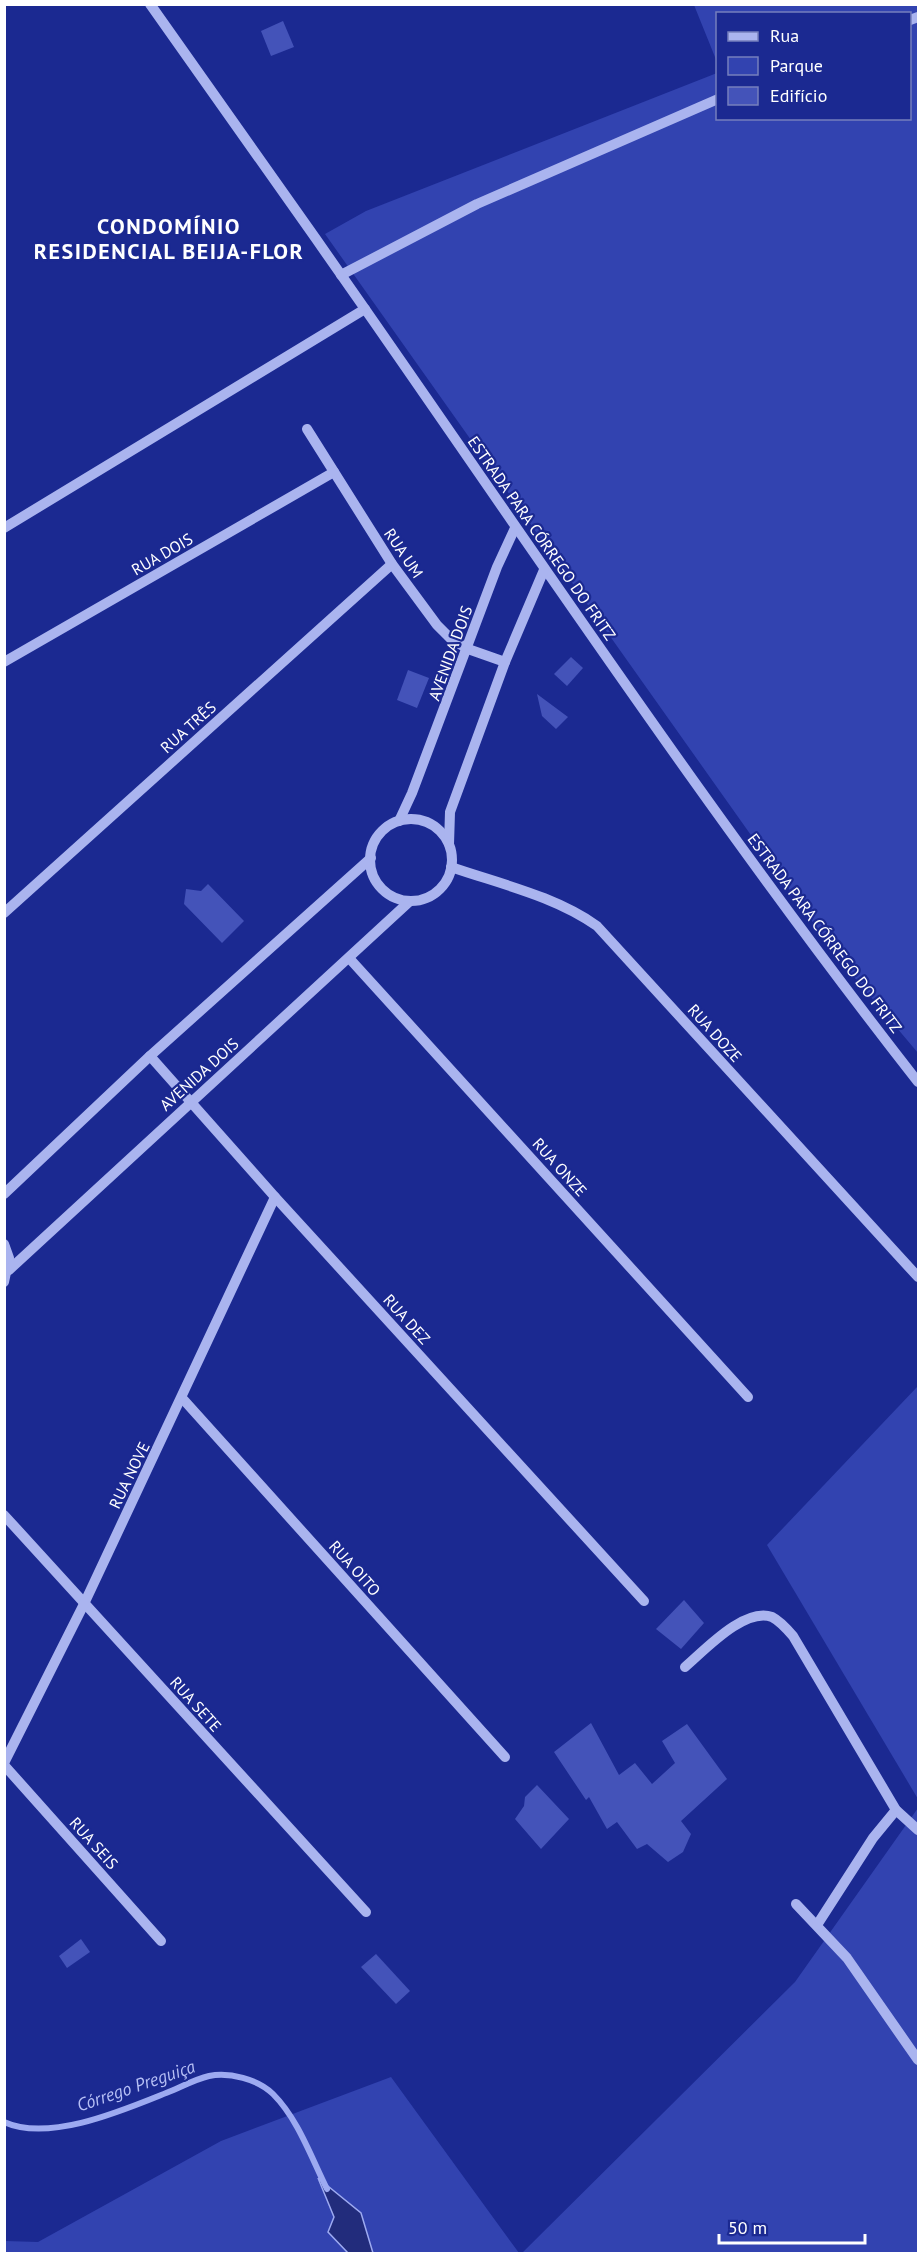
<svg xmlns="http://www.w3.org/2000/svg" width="923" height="2258" font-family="'PT Sans',sans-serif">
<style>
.green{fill:#3243b0}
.water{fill:#222c7c;stroke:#9daaf1;stroke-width:1.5}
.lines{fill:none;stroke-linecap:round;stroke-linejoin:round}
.stream{stroke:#9daaf1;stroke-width:6}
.building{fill:#4453b9}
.minor{stroke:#aab4ef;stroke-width:10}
.labels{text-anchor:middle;stroke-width:4.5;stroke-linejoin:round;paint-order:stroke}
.street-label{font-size:16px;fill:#fff;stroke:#1b2991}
.water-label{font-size:18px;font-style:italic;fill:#b6bff5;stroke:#1b2991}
.district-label{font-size:22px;font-weight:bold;letter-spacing:1.5px;fill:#fff;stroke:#1b2991}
</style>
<rect width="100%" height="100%" fill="#1b2991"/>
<g class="green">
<polygon points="694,5 918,5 918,1053 838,958 325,234 366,211 717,73 718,118 910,118 910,14 718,14 717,62"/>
<polygon points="918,1386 918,1799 767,1545"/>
<polygon points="918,1808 918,2253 521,2254 795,1982"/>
<polygon points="391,2077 519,2253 5,2254 5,2241 38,2242 221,2141"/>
</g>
<polygon class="water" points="318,2178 361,2213 373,2253 348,2253 328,2232 334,2217"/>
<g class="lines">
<path class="stream" d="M4 2122C50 2143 126 2109 171 2091 183 2086 196 2079 209 2076 229 2072 258 2079 273 2094 298 2119 311 2157 327 2189"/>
</g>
<g class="building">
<polygon points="283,21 294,47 271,56 261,31"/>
<polygon points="571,657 583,668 567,686 554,674"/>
<polygon points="408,670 429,678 417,708 397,700"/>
<polygon points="537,694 568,717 556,729 542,716"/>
<polygon points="208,884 244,921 222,943 184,904 186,889 201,891"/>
<polygon points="684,1600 704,1623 681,1649 656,1629"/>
<polygon points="591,1723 619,1775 635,1763 652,1784 675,1763 662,1741 687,1724 727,1779 681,1821 691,1834 683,1852 668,1862 647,1844 637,1849 617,1822 607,1829 589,1797 586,1800 554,1752"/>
<polygon points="537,1785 569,1819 541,1849 515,1819 524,1806 525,1797"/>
<polygon points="81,1939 90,1952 67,1968 59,1956"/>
<polygon points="376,1954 410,1991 396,2004 361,1967"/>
</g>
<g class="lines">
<g class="minor">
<path d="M150 4C222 106 294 207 365 309 546 569 723 833 918 1082"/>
<polyline points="910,20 918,17"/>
<polyline points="341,275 477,204 718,99"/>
<polyline points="307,429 392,564 437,625 451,639 468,649 505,662"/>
<polyline points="4,528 365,309"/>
<polyline points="4,662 334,472"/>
<circle cx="411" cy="860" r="41"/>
<polyline points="399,821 412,793 497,567 515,528"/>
<polyline points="449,844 450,812 505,662 544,570"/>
<path d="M451 867C500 884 555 896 597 926L918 1277"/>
<polyline points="4,913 392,564"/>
<polyline points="349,958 748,1397"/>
<polyline points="150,1056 275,1197 644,1601"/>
<polyline points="4,1194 150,1056 371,858"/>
<polyline points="4,1244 9,1258 4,1282"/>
<polyline points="9,1270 410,901"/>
<polyline points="182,1398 505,1757"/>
<polyline points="4,1515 366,1912"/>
<path d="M685 1667C704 1651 744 1607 772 1617 780 1621 787 1629 793 1636L896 1810 918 1830"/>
<polyline points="4,1763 84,1604 275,1197"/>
<polyline points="4,1765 161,1941"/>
<polyline points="796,1904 847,1958 918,2060"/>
<polyline points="817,1925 873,1838 896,1810"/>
</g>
</g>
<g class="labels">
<g class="street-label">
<text transform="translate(542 538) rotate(55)" y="6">ESTRADA PARA CÓRREGO DO FRITZ</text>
<text transform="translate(404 553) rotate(56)" y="6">RUA UM</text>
<text transform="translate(162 554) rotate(-30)" y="6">RUA DOIS</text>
<text transform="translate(450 653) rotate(-70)" y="6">AVENIDA DOIS</text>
<text transform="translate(188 727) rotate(-42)" y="6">RUA TRÊS</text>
<text transform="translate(825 933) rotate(53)" y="6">ESTRADA PARA CÓRREGO DO FRITZ</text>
<text transform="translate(715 1033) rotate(48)" y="6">RUA DOZE</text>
<text transform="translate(199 1074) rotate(-42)" y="6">AVENIDA DOIS</text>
<text transform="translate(560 1167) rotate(48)" y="6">RUA ONZE</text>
<text transform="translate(407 1319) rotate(48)" y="6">RUA DEZ</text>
<text transform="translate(129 1475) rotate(-64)" y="6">RUA NOVE</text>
<text transform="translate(355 1568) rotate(48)" y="6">RUA OITO</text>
<text transform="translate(196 1704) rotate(48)" y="6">RUA SETE</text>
<text transform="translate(94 1843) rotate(48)" y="6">RUA SEIS</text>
</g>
<g class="water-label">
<text transform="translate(136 2086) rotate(-19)" y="6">Córrego Preguiça</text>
</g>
<g class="district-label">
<text x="169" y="234">CONDOMÍNIO<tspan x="169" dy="25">RESIDENCIAL BEIJA-FLOR</tspan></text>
</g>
</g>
<rect width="923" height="2258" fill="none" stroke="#ffffff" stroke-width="12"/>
<rect x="716" y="12" width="195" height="108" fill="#1b2991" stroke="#767fbd" stroke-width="1.5"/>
<rect x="728" y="32" width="30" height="9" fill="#aab4ef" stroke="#767fbd" stroke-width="1.5"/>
<text x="770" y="42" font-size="18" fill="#ffffff">Rua</text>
<rect x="728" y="57" width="30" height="18" fill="#3243b0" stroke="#767fbd" stroke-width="1.5"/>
<text x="770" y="72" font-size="18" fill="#ffffff">Parque</text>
<rect x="728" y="87" width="30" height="18" fill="#4453b9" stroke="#767fbd" stroke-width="1.5"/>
<text x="770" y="102" font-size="18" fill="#ffffff">Edifício</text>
<path d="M719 2234v9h146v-9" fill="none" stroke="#ffffff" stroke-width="3"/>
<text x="728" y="2234" font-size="18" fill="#ffffff" stroke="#1b2991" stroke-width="4.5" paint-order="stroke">50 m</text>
</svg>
